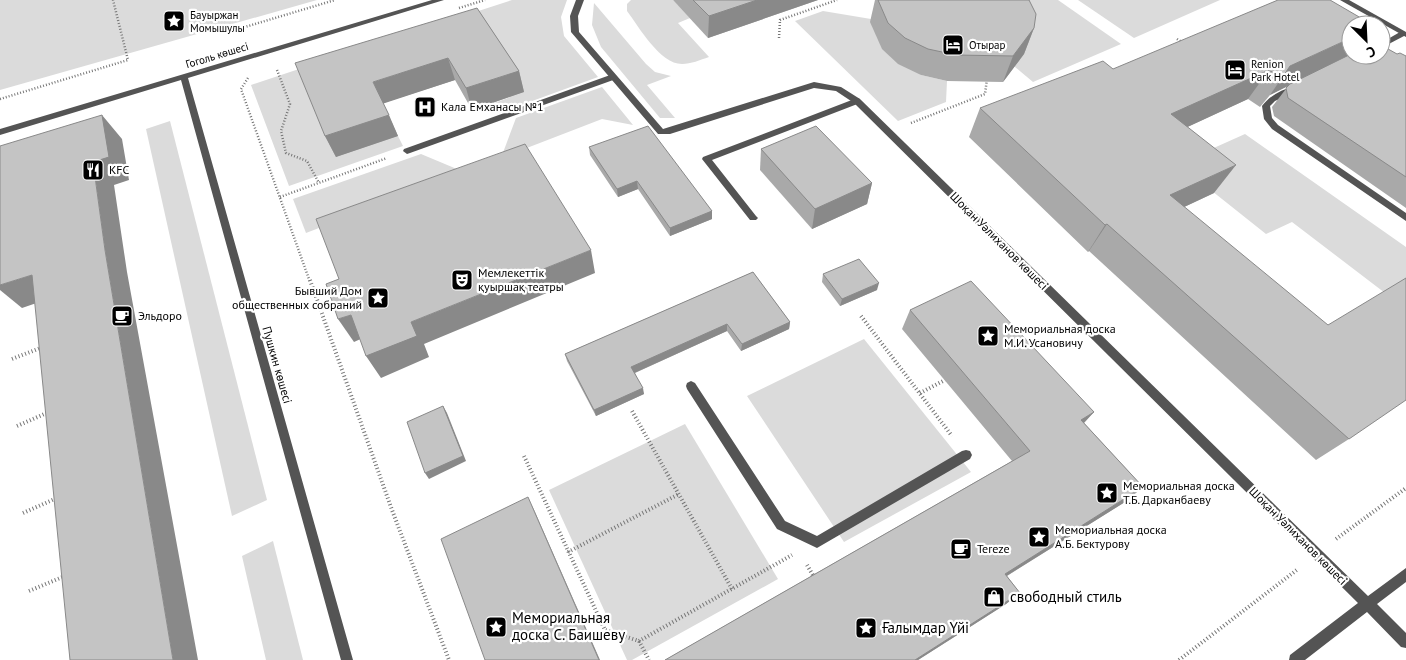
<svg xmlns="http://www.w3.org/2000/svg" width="1406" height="660" font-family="'PT Sans',sans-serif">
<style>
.green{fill:#dbdbdb}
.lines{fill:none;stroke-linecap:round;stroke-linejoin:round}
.path-far1{stroke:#767676;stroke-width:2.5;stroke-dasharray:1 2;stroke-linecap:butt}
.path{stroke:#767676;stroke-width:4;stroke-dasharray:1 2.5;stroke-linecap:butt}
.service{fill:#545454;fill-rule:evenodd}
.minor{fill:#545454;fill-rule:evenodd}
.tertiary{fill:#545454;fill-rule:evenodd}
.wall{fill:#a9a9a9}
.shaded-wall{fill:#898989}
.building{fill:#c4c4c4;stroke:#898989}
.labels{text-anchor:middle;stroke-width:4.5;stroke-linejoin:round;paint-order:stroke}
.far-poi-label{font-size:11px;fill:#000;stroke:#fff;text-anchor:start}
.far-street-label{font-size:11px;fill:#000;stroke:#fff}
.poi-label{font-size:12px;fill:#000;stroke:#fff;text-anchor:start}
.street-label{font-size:12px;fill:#000;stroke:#fff}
.near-poi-label{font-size:15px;fill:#000;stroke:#fff;text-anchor:start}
</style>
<rect width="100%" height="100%" fill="#fff"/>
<g class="green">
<polygon points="0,0 317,0 0,90"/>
<polygon points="512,0 567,0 561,17 564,36 598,77 513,108 494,103 524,92 395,38"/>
<path d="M631 0H673L690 18 678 23 709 57C700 60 691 64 682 64 660 64 639 27 627 11V4Z"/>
<polygon points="986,0 1058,0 1121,44 1033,82 1015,67"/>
<polygon points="1078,0 1220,0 1134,38"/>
<polygon points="594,3 646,64 655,72 671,76 647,85 675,118 660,118 601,47 592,25"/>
<polygon points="823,11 871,19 921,75 947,81 946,102 898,121 795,21"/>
<polygon points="377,43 336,157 398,136 403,146 289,186 251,85"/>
<polygon points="602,87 633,125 602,119 501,158 516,118"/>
<polygon points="170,121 267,500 232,516 146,129"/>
<polygon points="1245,134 1406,247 1406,309 1292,222 1266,234 1178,164"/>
<polygon points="421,154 464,172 306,233 293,199"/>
<polygon points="864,339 971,472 844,542 747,396"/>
<polygon points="685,424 778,579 632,660 627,660 549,490"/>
<polygon points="273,541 303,660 266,660 242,556"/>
</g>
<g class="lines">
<g class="path-far1">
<polyline points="459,8 485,0"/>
<polyline points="235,30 335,0"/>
<polyline points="779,38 780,20 837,0"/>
<polyline points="1177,39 1183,43"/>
<polyline points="277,70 290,104 281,131 286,153 307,161 319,183"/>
<polyline points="248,78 241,89 310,282"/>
<polyline points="0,99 128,60 113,0"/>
<polyline points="911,123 985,94 987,79"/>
<polyline points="280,197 387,158"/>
</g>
<g class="path">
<polyline points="310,280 392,510 449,660"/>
<polyline points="861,316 952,436"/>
<polyline points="12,359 43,347"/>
<polyline points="920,393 945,380"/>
<polyline points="632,411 732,589"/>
<polyline points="17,426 49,412"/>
<polyline points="524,456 605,630 639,641 792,555"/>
<polyline points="23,513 57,498"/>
<polyline points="1336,539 1406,488"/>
<polyline points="568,552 679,494"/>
<polyline points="807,565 814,577"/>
<polyline points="29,591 65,576"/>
<polyline points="639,641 649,660"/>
<polyline points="1179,660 1298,569"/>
</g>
<g class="service">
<polygon points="1400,32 1406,32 1406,35 1381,48 1381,43"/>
<polygon points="613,74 617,77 616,79 410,153 407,154 403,151 404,149"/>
<path d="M1294 86 1298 89 1297 91 1275 101 1270 106 1272 118 1278 125 1406 213V221L1272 129 1264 119 1262 106C1270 95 1282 90 1294 86Z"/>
<polygon points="857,98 860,99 860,103 712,160 756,216 758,218 756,220 750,220 702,159 703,157"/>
<polygon points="691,381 695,383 785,521 817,536 962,451 966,450 970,451 972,455 970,459 817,548 777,529 687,389 686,386 687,383"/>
</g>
<polygon class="minor" points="576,0 584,0 578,16 579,32 663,129 814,82 841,87 860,99 1368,596 1406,568 1406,582 1377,604 1406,633 1406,648 1401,647 1367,612 1305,660 1289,660 1290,655 1358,603 854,103 836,91 814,88 670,134 658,134 571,32 570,16"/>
<g class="tertiary">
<polygon points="432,0 444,0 188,78 353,660 341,660 181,80 0,135 0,129"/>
<polygon points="1340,0 1349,0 1406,32 1406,37"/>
</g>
</g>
<g class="wall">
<polygon points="673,0 818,0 708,38"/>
<polygon points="875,0 1029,0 1034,28 1024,54 1003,82 947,81 921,75 898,64 882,49 870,22"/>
<polygon points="477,8 519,71 524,92 472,110 455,80 383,103 398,136 336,157 325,136"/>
<polygon points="1397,54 1406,56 1406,208 1274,116 1272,107 1289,85 1270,95 1260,107 1248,99 1187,127 1214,193 1184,207 1349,439 1316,460 1089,251 1088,252 969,137 980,108 1113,69 1351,55"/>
<polygon points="589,147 712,211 712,219 670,236 638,189 618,197 590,155"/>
<polygon points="761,149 872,183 867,204 812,229 760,170"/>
<polygon points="753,272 790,322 789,329 741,351 727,331 635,373 644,394 596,416 567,361 565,354"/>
<polygon points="823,274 877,290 840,306 822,282"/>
<polygon points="910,310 1094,412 1084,423 1143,487 1125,502 1007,576 1020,593 1006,604 918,660 665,660 1012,461 902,329"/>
</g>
<g class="shaded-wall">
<polygon points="757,0 818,0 708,38 709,16"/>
<polygon points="1034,28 1024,54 1003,82 1013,56"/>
<polygon points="1351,38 1351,55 1270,95 1290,66"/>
<polygon points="448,58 455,80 382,104 373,82"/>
<polygon points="1269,70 1248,99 1153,143 1171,114"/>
<polygon points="519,71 524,92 472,110 466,88"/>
<polygon points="102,115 122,139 129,180 114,185 127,272 198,660 173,660 105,250 93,162"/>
<polygon points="389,115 398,136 336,157 325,136"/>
<polygon points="1236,165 1214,193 1150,223 1170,195"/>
<polygon points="637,181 638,189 618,197 617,189"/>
<polygon points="872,183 867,204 812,229 815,209"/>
<polygon points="712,211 712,219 670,236 670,228"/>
<polygon points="1107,224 1089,251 1088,252 1105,225"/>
<polygon points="591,250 595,273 424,344 429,357 381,378 366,356 411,322"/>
<polygon points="32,275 57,296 22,308 0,290 0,285"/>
<polygon points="879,283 877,290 840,306 842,299"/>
<polygon points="351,315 365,337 354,342 338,319"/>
<polygon points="790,322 789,329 741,351 742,344"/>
<polygon points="727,324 727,331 632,374 631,367"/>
<polygon points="643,388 644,394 596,416 594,410"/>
<polygon points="443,406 447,413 466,461 429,479 425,473"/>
<polygon points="1094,412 1079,428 1081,420"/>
<polygon points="1143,487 1125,502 992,585 1005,574"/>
<polygon points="528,497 535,512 600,660 599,660"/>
<polygon points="1020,593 1006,604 918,660 915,660"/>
</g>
<g class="building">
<polygon points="693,0 757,0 709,16"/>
<polygon points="878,0 1029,0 1036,14 1034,28 1013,56 956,55 928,49 905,38 888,23"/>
<polygon points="1278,0 1330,0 1373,25 1351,25 1351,38 1290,66 1282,78 1269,70 1171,114 1236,165 1170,195 1328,325 1406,278 1406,400 1349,439 1107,224 1105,225 980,108 1103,61 1113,69"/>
<polygon points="477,8 519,71 466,88 448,58 373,82 389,115 325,136 295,63"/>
<polygon points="1381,45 1397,54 1400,53 1406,56 1406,177 1288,98 1286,88 1290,84 1351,54 1351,55 1381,55"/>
<polygon points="102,115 109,157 93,162 105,250 173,660 70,660 32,275 0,285 0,146"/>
<polygon points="648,126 712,211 670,228 637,181 617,189 589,147"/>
<polygon points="816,126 872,183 815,209 761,149"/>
<polygon points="525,144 591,250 411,322 417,336 366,356 351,315 338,319 326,284 339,279 316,219"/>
<polygon points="859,259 879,283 842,299 823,274"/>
<polygon points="753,272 790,322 742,344 727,324 631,367 643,388 594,410 565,354"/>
<polygon points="971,281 1094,412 1081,420 1143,487 1005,574 1020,593 915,660 665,660 1030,451 910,310"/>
<polygon points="443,406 463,456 425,473 407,422"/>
<polygon points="528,497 599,660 485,660 441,539"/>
</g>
<defs>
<g id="sight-square" transform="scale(1.125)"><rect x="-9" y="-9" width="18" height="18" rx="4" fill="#000" stroke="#fff"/><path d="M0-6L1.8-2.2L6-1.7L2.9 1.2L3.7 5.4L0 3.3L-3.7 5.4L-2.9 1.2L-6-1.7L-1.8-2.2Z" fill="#fff"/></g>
<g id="hotel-square" transform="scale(1.125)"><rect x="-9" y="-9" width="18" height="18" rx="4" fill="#000" stroke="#fff"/><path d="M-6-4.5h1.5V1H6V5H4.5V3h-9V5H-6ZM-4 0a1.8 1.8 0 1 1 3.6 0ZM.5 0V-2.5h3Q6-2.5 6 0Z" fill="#fff"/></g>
<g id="hospital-square" transform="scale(1.125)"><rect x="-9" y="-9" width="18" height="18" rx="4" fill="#000" stroke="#fff"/><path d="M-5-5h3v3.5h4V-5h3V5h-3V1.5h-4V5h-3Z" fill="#fff"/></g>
<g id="restaurant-square" transform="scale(1.125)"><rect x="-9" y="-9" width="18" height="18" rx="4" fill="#000" stroke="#fff"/><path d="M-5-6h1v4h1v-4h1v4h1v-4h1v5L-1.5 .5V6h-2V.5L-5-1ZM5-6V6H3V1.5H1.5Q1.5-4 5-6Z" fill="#fff"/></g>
<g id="theatre-square" transform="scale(1.125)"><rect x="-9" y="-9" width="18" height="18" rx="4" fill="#000" stroke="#fff"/><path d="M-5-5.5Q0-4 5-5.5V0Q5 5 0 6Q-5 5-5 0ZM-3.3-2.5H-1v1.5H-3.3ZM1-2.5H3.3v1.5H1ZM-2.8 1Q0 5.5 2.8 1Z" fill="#fff"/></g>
<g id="cafe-square" transform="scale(1.125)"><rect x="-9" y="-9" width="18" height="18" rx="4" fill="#000" stroke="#fff"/><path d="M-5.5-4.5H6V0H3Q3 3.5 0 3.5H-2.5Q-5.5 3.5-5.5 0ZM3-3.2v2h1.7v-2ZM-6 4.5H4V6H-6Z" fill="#fff"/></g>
<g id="shop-square" transform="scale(1.125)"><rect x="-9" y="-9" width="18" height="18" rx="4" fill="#000" stroke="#fff"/><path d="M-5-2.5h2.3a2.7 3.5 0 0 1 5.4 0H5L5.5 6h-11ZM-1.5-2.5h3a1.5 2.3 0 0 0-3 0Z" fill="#fff"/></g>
</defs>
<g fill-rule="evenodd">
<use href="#sight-square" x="174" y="21"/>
<use href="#hotel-square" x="953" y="45"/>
<use href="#hotel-square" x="1235" y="70"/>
<use href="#hospital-square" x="425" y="107"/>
<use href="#restaurant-square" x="93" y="170"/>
<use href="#theatre-square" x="462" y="280"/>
<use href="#sight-square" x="378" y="298"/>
<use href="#cafe-square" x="122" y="316"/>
<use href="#sight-square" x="988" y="336"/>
<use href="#sight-square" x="1107" y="493"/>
<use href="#sight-square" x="1039" y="537"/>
<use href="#cafe-square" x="961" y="549"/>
<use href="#shop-square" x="994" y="597"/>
<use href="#sight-square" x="496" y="627"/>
<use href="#sight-square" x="866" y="628"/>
</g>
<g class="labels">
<g class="far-poi-label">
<text x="190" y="19">Бауыржан<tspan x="190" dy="13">Момышулы</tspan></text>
<text x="969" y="49">Отырар</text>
<text x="1251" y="68">Renion<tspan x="1251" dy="13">Park Hotel</tspan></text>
</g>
<g class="far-street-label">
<text transform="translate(217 55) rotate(-17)" y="4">Гоголь көшесі</text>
</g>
<g class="poi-label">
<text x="441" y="111">Кала Eмханасы №1</text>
<text x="109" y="174">KFC</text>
<text x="478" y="277">Мемлекеттік<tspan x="478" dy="14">қуыршақ театры</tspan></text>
<text x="362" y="295" text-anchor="end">Бывший Дом<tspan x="362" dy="14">общественных собраний</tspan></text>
<text x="138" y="320">Эльдоро</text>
<text x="1004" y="333">Мемориальная доска<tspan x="1004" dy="14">М.И. Усановичу</tspan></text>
<text x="1123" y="490">Мемориальная доска<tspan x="1123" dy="14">Т.Б. Дарканбаеву</tspan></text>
<text x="1055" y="534">Мемориальная доска<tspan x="1055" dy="14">А.Б. Бектурову</tspan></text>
<text x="977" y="553">Tereze</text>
</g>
<g class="street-label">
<text transform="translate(999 241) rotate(45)" y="4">Шоқан Уәлиханов көшесі</text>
<text transform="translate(277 365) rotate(74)" y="4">Пушкин көшесі</text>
<text transform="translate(1298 536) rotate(45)" y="4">Шоқан Уәлиханов көшесі</text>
</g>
<g class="near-poi-label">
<text x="1010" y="602">свободный стиль</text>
<text x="512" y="623">Мемориальная<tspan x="512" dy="17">доска С. Баишеву</tspan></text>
<text x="882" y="633">Ғалымдар Үйі</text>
</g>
</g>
<g transform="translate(1366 40) rotate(156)"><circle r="24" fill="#ffffff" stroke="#999999"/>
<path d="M0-4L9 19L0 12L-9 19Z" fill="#000000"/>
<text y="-8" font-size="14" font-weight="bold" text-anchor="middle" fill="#000000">С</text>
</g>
</svg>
